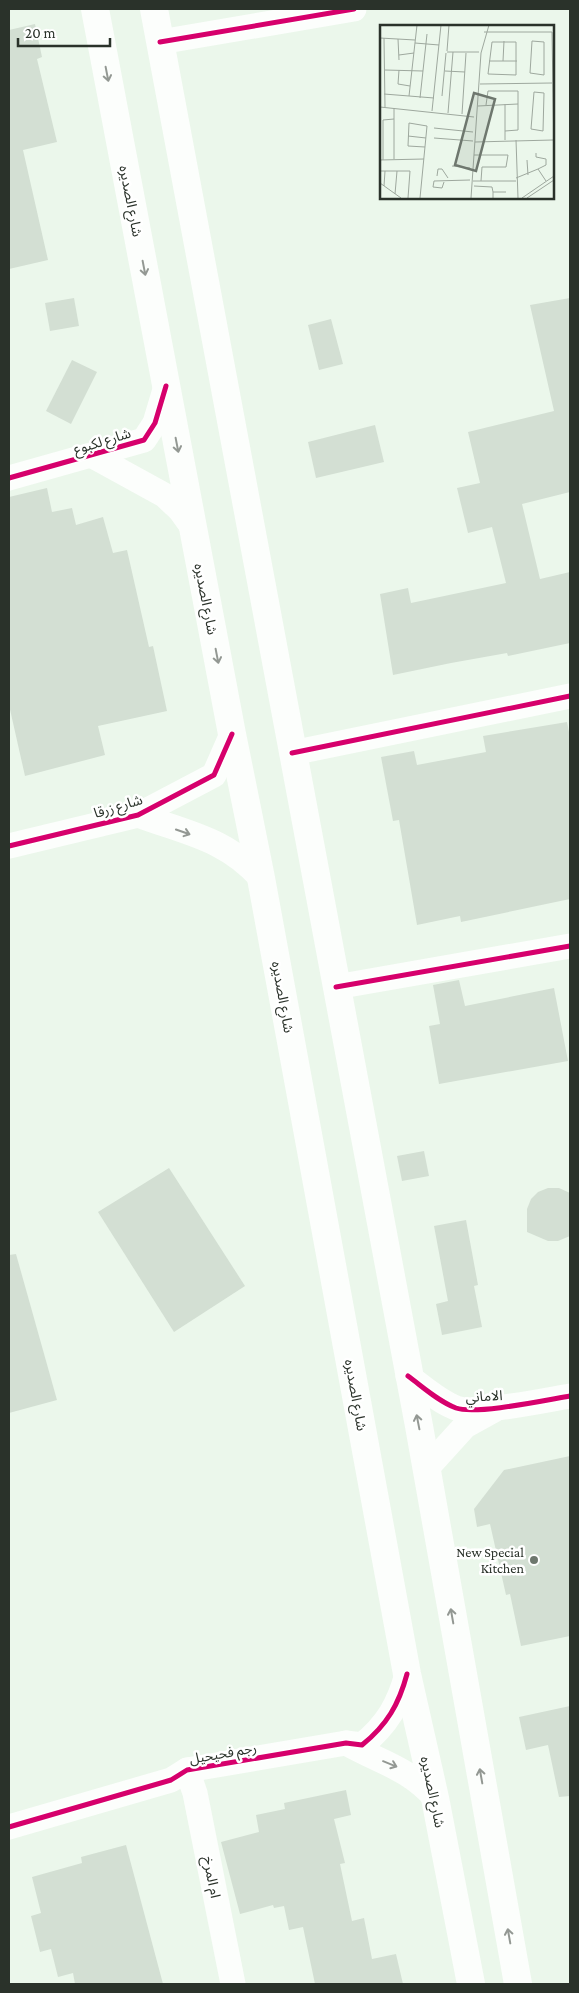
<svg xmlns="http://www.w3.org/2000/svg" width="579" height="1993" font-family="'Crimson Pro','Noto Sans Arabic',serif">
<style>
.building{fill:#d3dfd3}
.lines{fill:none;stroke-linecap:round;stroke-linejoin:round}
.minor{stroke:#fcfefc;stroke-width:25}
.secondary{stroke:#fcfefc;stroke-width:28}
.cycleway-casing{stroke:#fff;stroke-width:8}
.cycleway{stroke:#d6006c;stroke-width:5}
.oneway{stroke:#939893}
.poi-dot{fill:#6e776e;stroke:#fff;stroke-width:2}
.labels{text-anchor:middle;stroke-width:5;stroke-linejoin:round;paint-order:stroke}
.street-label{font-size:14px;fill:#2a322a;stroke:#fff}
.poi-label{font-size:14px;fill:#2a322a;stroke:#fff;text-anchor:end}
.inset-road{fill:none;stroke:#9ea89e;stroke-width:1}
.view{fill:#6e776e;fill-opacity:0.15;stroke:#6e776e;stroke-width:2.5}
.inset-edge{fill:none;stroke:#2a322a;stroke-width:2.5}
</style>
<rect width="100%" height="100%" fill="#ebf7eb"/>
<g class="building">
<polygon points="35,24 42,57 37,59 57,142 23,150 48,260 9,269 9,30"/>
<polygon points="74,298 79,326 50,331 45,303"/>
<polygon points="570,298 570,492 522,504 540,579 570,572 570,643 508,656 507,653 451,663 393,675 380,594 408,588 411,603 506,583 492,527 468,533 457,488 480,483 468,432 554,411 530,305"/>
<polygon points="331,319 343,364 319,370 308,325"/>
<polygon points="72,360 97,372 71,424 46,411"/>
<polygon points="375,425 384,462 316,478 308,442"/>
<polygon points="47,488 52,512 72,508 76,525 103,517 113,553 127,550 149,647 153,646 167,711 98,726 105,755 25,776 9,705 9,497"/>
<polygon points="567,722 570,737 570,899 461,922 460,916 417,925 399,820 393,821 381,757 414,751 417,765 486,752 483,736"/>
<polygon points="459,980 465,1006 554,988 568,1061 439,1084 429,1026 440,1024 433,985"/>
<polygon points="424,1151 429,1176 402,1181 397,1156"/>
<polygon points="169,1168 245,1286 174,1332 98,1212"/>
<polygon points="548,1188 559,1188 570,1193 570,1236 558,1241 548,1241 527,1232 527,1209 531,1199 538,1192"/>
<polygon points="466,1220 478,1285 474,1286 482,1327 442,1335 436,1304 448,1301 434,1226"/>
<polygon points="16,1254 57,1400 9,1413 9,1255"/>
<polygon points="570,1456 570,1636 521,1646 510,1594 506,1595 490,1524 477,1527 474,1509 504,1470"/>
<polygon points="570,1706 570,1796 559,1797 548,1745 526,1750 519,1717"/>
<polygon points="346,1790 351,1815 334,1819 345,1863 340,1864 352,1921 364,1918 372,1959 396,1954 403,1984 315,1984 303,1927 289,1930 284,1906 274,1908 273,1905 240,1914 221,1842 259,1832 256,1815 285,1809 284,1803"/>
<polygon points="126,1845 163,1984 75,1984 73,1973 58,1977 51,1949 40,1952 31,1916 41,1913 32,1877 82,1863 81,1857"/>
</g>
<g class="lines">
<g class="minor">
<polyline points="160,42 354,9"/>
<polyline points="93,456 164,495 180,510 193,528"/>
<polyline points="9,478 144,440 155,423 166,386"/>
<polyline points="292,753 570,696"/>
<path d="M138 815C186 833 225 838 261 878"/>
<polyline points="9,846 138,815 214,775 232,734"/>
<polyline points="336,987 570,946"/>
<path d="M408 1376C423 1387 438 1401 456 1408 476 1415 546 1400 570 1396"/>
<polyline points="426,1469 465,1426 494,1410"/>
<path d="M346 1743C379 1762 409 1768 435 1798"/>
<polyline points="187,1770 195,1793 233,1984"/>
<path d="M9 1827 171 1780 187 1770 346 1743 362 1745C387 1725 399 1704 407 1674"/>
</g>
<g class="secondary">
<polyline points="95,9 232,734 261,878 407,1674 435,1798 471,1984"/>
<polyline points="154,9 419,1426 518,1984"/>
</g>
<g class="cycleway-casing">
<g id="cycleway">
<polyline points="160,42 354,9"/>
<polyline points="9,478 144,440 155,423 166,386"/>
<polyline points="292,753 570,696"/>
<polyline points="9,846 138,815 214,775 232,734"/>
<polyline points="336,987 570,946"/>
<path d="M408 1376C423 1387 438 1401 456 1408 476 1415 546 1400 570 1396"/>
<path d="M9 1827 171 1780 187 1770 346 1743 362 1745C387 1725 399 1704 407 1674"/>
</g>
</g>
<use href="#cycleway" class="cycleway"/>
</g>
<defs><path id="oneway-shaft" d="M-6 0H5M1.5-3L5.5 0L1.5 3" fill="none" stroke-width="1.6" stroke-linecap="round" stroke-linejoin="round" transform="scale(1.25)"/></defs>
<g class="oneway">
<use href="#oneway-shaft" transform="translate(107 74) rotate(79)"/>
<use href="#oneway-shaft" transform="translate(144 268) rotate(79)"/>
<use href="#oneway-shaft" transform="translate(177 445) rotate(79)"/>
<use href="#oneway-shaft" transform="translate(217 656) rotate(79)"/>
<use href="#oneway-shaft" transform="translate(183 832) rotate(19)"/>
<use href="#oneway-shaft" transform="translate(418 1422) rotate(-101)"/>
<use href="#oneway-shaft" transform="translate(452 1616) rotate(-100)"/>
<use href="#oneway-shaft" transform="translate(390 1764) rotate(22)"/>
<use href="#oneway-shaft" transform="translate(481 1776) rotate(-100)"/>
<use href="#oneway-shaft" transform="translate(509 1936) rotate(-100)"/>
</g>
<circle class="poi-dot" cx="534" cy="1560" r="5"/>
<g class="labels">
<g class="street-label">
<text transform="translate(131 201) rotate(79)" y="5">شارع الصديره</text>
<text transform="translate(102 441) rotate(-17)" y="5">شارع لكبوع</text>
<text transform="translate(206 599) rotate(79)" y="5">شارع الصديره</text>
<text transform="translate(118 806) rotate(-17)" y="5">شارع زرقا</text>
<text transform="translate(283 997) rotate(80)" y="5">شارع الصديره</text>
<text transform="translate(356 1395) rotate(80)" y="5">شارع الصديره</text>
<text transform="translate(484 1396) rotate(-3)" y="5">الاماني</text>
<text transform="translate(223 1753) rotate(-10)" y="5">رجم فحيحيل</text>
<text transform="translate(433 1792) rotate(78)" y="5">شارع الصديره</text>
<text transform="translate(212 1877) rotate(79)" y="5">ام المرخ</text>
</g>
<g class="poi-label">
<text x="524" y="1557">New Special<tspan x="524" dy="16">Kitchen</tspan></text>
</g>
</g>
<g transform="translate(380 25)">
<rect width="174" height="174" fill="#ebf7eb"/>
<path class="inset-road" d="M104 7H172M172 7 174 128M0 13 35 15M4 13 5 82M18 14 19 35M152 16 164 17V50L150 48ZM112 17H136V50L108 49ZM35 18 59 20M67 26 69 0M67 27H99M19 30 34 28M109 36H137M123 36 124 16M5 45 43 46M19 45 18 59 30 61M65 46 85 47M100 59 172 58M154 67 164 68 163 106 151 104ZM4 69 54 73M29 71 37 0M62 71 66 28M40 73 47 9M106 80 108 66H138V105L125 106M98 81 138 79M0 82 94 92M14 83V134M52 86 61 0M68 88 73 27M82 89 86 28M54 103 93 107M28 111 46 113M54 113 93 116M125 115V79M136 115 138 173M95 117 173 115M156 128V132L166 134V140L158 144M94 130H128L126 142H102L101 156M0 135 44 134M3 135V95L14 94M147 135 148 150M72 141 90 143M0 146H30L28 173M57 151 58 144H62L68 153M136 153 158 144 166 156M93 156H136M64 157 62 163 53 162 54 156 90 155M0 158 21 173M4 161 5 146M94 161 112 162 113 167M15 169 17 146M40 173 47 101 29 98 28 121 45 122M91 173 101 28 109 0M113 173V167H126M142 173 174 151M147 173 174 155"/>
<path class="view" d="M94 68 115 74 96 146 75 140Z"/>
<rect width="174" height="174" class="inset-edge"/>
</g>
<rect width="579" height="1993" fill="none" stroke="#2a322a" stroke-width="20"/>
<path d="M18 38v8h92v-8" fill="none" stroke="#2a322a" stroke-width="2.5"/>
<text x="25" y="38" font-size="15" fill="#2a322a" stroke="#ffffff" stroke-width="4" paint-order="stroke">20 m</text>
</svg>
